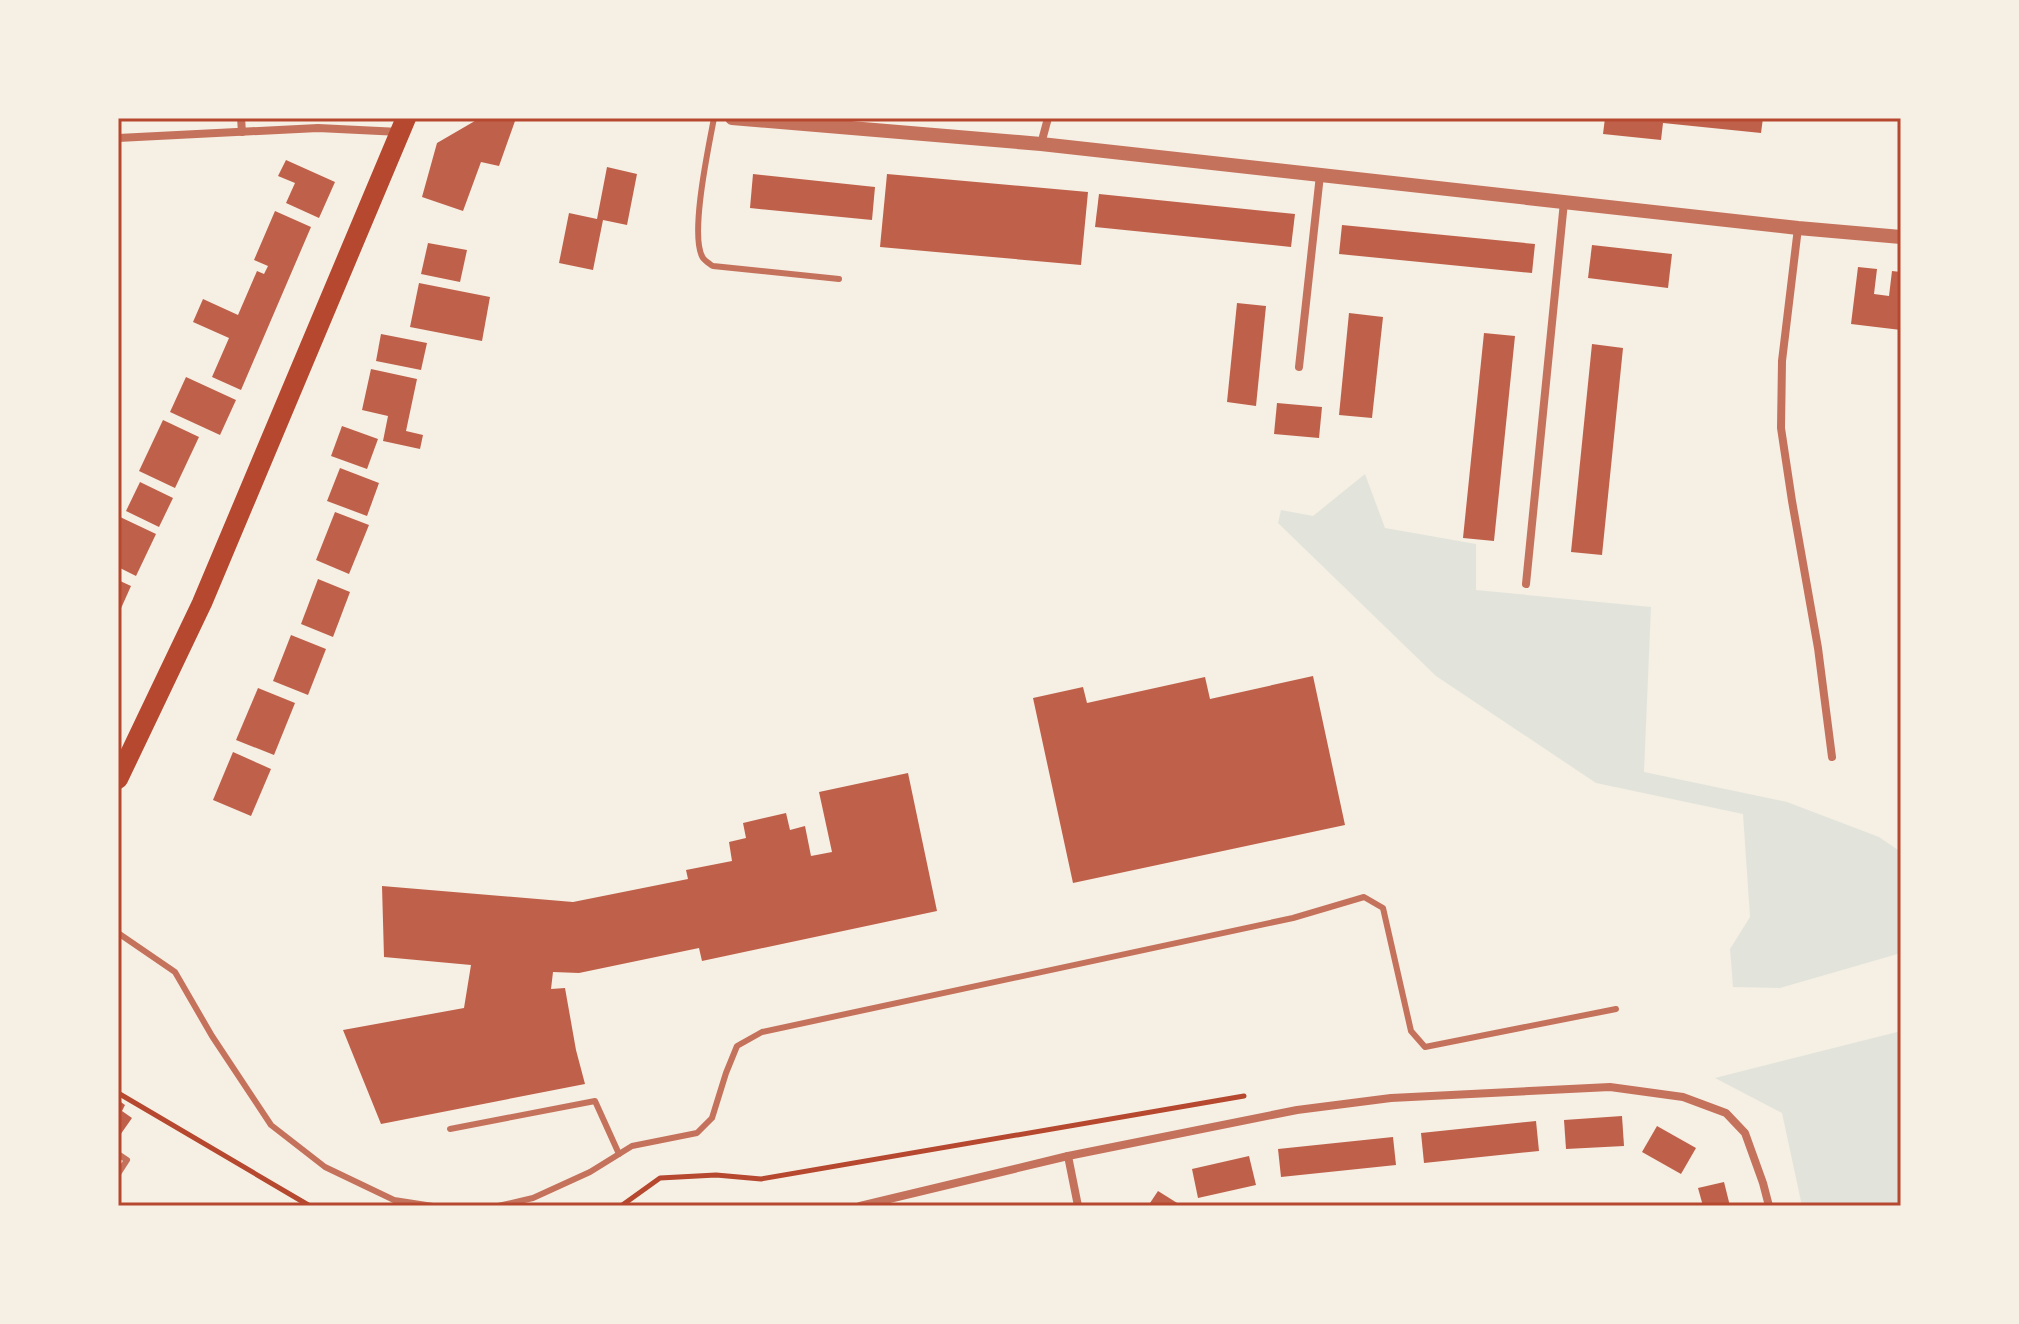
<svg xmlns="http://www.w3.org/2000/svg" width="2019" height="1324" font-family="'Archivo Narrow',sans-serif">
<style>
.green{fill:#e2e4dc}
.building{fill:#bf614a}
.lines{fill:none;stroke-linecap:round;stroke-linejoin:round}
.path{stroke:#b5482f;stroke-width:5}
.service{stroke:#c5725c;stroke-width:6}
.minor{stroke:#c5725c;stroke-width:8}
.tertiary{stroke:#c5725c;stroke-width:14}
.trunk{stroke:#b5482f;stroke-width:20}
.neatline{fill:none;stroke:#b5482f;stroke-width:3}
</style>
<rect width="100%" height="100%" fill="#f6efe4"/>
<g class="green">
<polygon points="1365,474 1385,528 1476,544 1476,590 1651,607 1644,772 1787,802 1879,837 1901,852 1901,953 1780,988 1733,987 1730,949 1750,917 1743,814 1596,783 1436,676 1278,523 1281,510 1313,516"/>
<polygon points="1901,1031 1901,1206 1802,1206 1782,1113 1715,1078"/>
</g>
<g class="building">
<polygon points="480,118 515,121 499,166 481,162 463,211 422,197 437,143"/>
<polygon points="1605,118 1763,118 1761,133 1663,123 1661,140 1603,134"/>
<polygon points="286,160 335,182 319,218 286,203 295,183 278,176"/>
<polygon points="607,167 637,174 627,225 603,220 593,270 559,263 569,213 597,219"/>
<polygon points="753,174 875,187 872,220 750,208"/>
<polygon points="887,174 1088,192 1081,265 880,247"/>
<polygon points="1099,194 1295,214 1291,247 1095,227"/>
<polygon points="275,211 311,227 241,390 212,377 229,338 193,322 203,299 238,315 257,271 264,274 268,266 254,260"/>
<polygon points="1342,225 1535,244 1532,273 1339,254"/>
<polygon points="428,243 467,250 460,282 421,274"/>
<polygon points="1592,245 1672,254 1668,288 1588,278"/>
<polygon points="1858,267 1877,269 1874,294 1889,296 1892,271 1901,272 1901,330 1851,324"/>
<polygon points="419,283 490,297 482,341 410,327"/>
<polygon points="1237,303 1266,306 1256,406 1227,402"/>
<polygon points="1349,313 1383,317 1372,418 1339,415"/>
<polygon points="1484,333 1515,336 1494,541 1463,538"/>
<polygon points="381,334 427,343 421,370 376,361"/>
<polygon points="1592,344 1623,348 1602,555 1571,552"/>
<polygon points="371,369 417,379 406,431 423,435 420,449 383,441 388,416 362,410"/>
<polygon points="186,377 236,400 220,435 170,412"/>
<polygon points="1277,403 1322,407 1319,438 1274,434"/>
<polygon points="163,420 199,437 175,488 139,471"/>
<polygon points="342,426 378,439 367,469 331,456"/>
<polygon points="340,468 379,483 367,516 327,501"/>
<polygon points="140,482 173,498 159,527 126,511"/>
<polygon points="335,512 369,525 349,574 316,560"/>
<polygon points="118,516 156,534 136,576 118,567"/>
<polygon points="318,579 350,592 333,637 301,624"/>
<polygon points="118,580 131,586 118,615"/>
<polygon points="291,635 326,649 308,695 273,681"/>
<polygon points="1313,676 1345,825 1073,883 1033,698 1083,687 1087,703 1205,677 1210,699"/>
<polygon points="258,688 295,703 274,755 236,740"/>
<polygon points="233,752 271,769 251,816 213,800"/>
<polygon points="908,773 937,911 702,961 699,948 579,973 553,972 551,989 565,988 576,1050 585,1084 381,1124 343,1030 464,1008 471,965 384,957 382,886 573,902 688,879 686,870 732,861 729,842 746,838 743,823 786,813 790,830 805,826 811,856 832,852 819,792"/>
<polygon points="118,1100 125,1105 122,1111 132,1118 118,1138"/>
<polygon points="1622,1116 1624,1146 1566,1149 1564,1120"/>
<polygon points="1536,1121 1539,1151 1424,1163 1421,1133"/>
<polygon points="1657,1126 1696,1148 1681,1174 1642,1152"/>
<polygon points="1393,1137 1396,1165 1281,1177 1278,1149"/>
<polygon points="1249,1156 1256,1185 1198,1198 1192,1169"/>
<polygon points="1724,1182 1730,1206 1703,1206 1698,1188"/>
<polygon points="1158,1191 1182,1206 1148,1206"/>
</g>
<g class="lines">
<g class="path">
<polyline points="118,1093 310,1206"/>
<polyline points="621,1206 660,1178 716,1175 761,1179 1244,1096"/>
</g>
<g class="service">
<path d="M714 118C709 145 689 237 703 258 703 259 712 266 713 266L839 279"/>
<polyline points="118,933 175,972 212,1036 271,1125 325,1167 394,1200 433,1206"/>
<polyline points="450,1129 595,1101 619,1154"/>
<polyline points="118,1154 127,1160 118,1174"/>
<polyline points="498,1206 533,1198 590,1172 632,1146 697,1133 712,1118 726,1073 737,1046 762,1032 1293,918 1364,897 1383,908 1411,1031 1425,1047 1616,1009"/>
</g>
<g class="minor">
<polyline points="241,118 242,132"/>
<polyline points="118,138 318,128 400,132"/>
<polyline points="1041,144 1048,118"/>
<polyline points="1798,228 1782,361 1781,428 1792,501 1818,648 1832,757"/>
<polyline points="1299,367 1320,175"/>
<polyline points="1526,584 1564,202"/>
<polyline points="1068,1156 1078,1206"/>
<polyline points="860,1206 1068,1156 1297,1110 1391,1098 1610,1087 1683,1097 1726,1113 1745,1133 1763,1183 1769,1206"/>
</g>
<polyline class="tertiary" points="732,118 1041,144 1798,228 1901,237"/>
<polyline class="trunk" points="118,779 202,603 406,118"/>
</g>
<rect width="2019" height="1324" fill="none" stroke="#f6efe4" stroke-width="240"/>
<rect x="120" y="120" width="1779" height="1084" class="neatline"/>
</svg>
